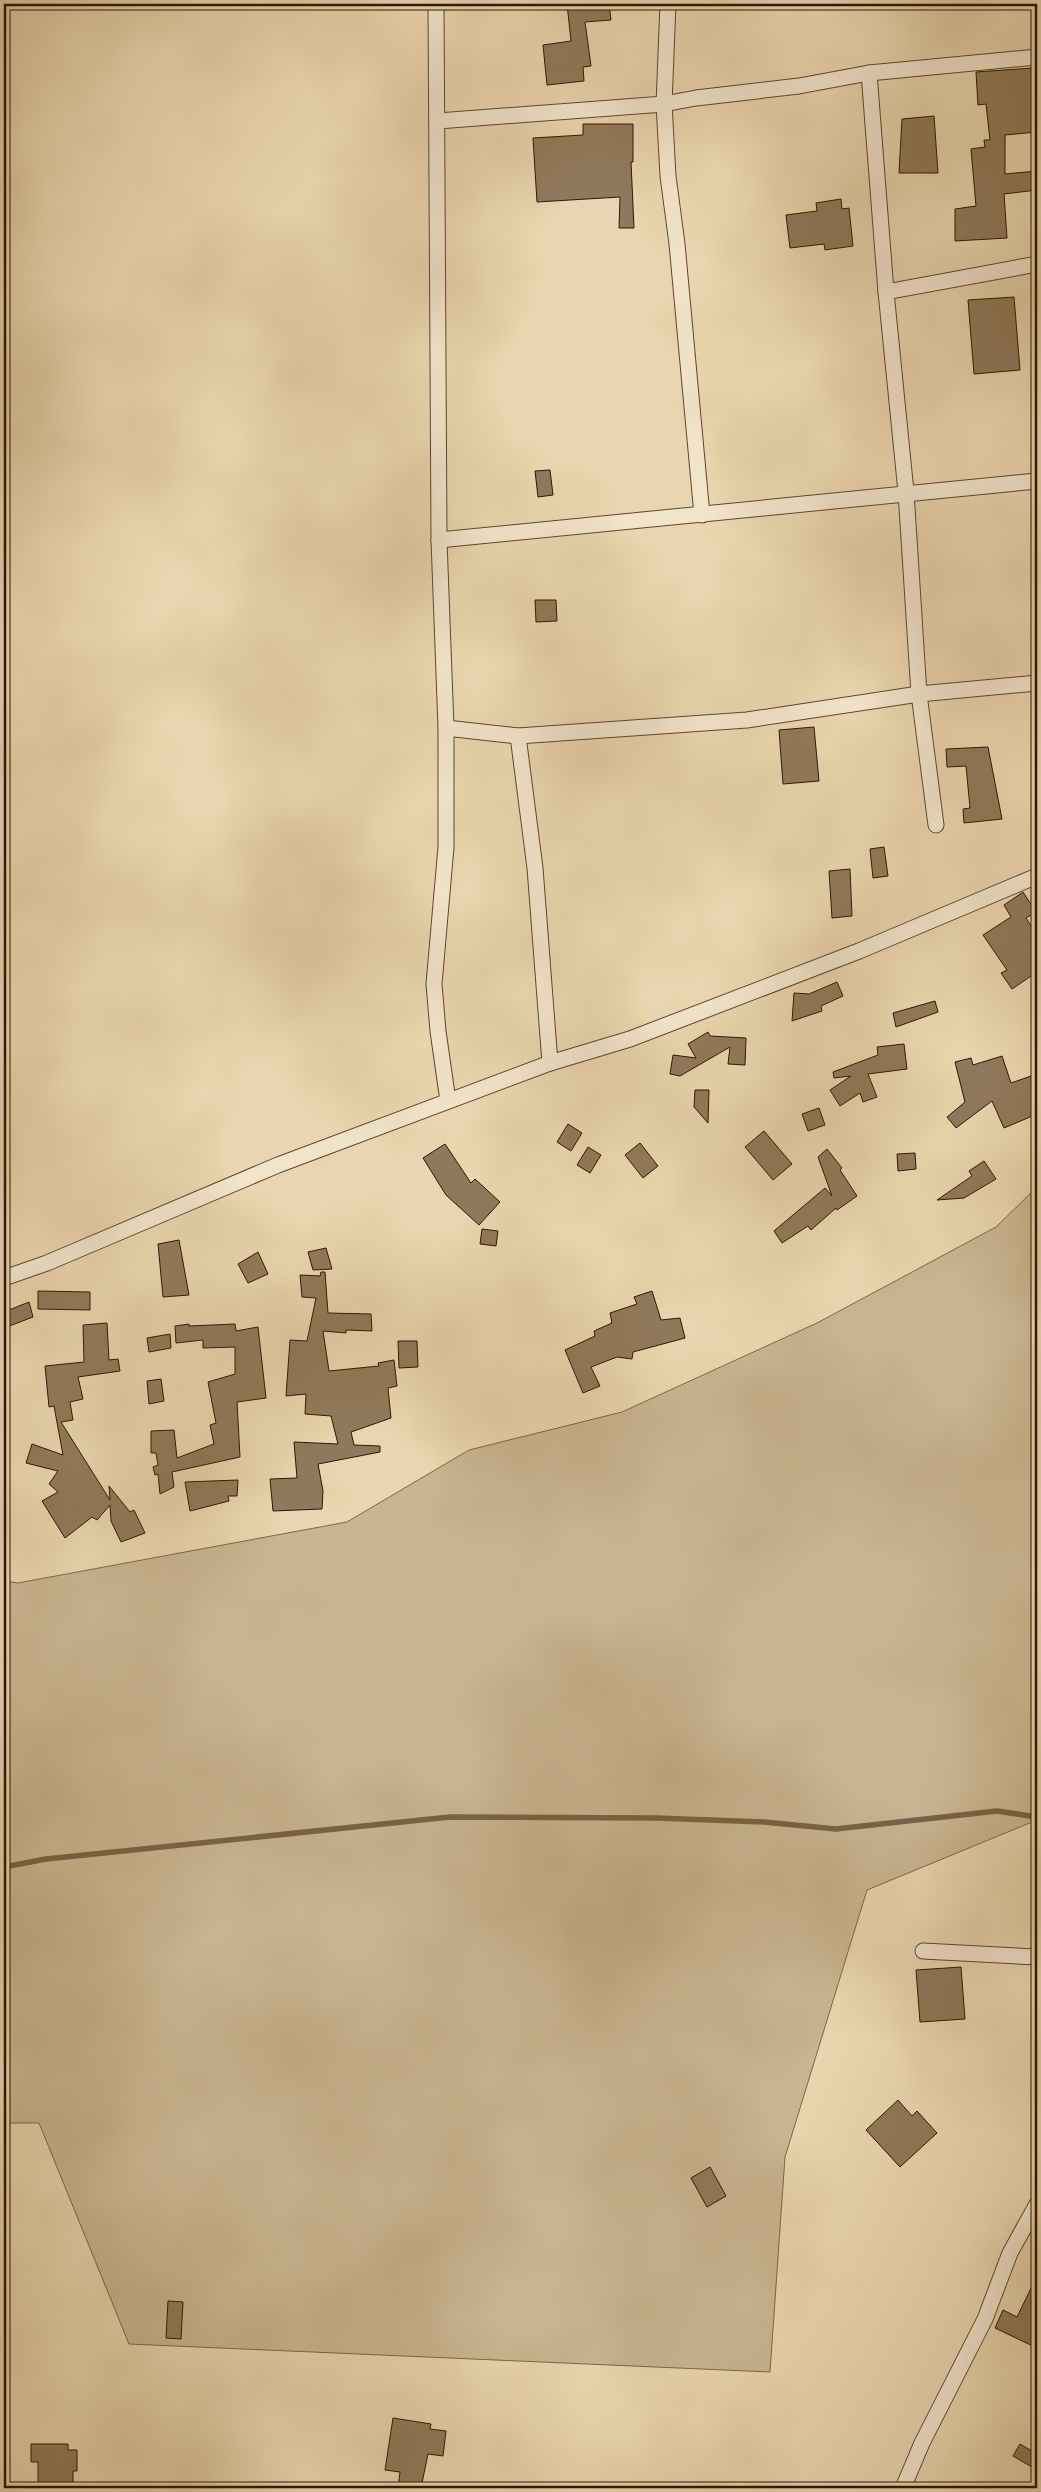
<svg xmlns="http://www.w3.org/2000/svg" width="1041" height="2492" font-family="'Gentium Book Plus',serif">
<style>
.green{fill:#c9b591;stroke:#7c6648}
.lines{fill:none;stroke-linecap:round;stroke-linejoin:round}
.stream{stroke:#796246;stroke-width:5.5}
.building{fill:#90795b;stroke:#2f1600}
.minor-casing{stroke:#5e462c;stroke-width:17}
.minor{stroke:#f1e4cb;stroke-width:15}
</style>
<rect width="100%" height="100%" fill="#e9d5af"/>
<filter id="stains"><feTurbulence type="fractalNoise" baseFrequency=".004" numOctaves="4"/><feColorMatrix values="0 0 0 0 .2 0 0 0 0 .09 0 0 0 0 .02 0 0 0 .5 -.17"/></filter>
<radialGradient id="worn" r=".72"><stop offset=".6" stop-color="#630" stop-opacity="0"/><stop offset="1" stop-color="#630" stop-opacity=".3"/></radialGradient>
<polygon class="green" points="1037,1187 1037,1820 867,1890 785,2157 770,2372 129,2344 39,2123 4,2123 4,1581 18,1583 347,1522 469,1450 622,1412 817,1323 996,1227"/>
<g class="lines">
<polyline class="stream" points="4,1867 46,1859 450,1817 656,1818 764,1822 836,1829 997,1811 1037,1817"/>
</g>
<g class="building">
<polygon points="567,4 609,4 611,20 585,22 591,66 583,67 584,81 547,85 543,45 571,41"/>
<polygon points="1033,68 1035,105 1037,105 1037,132 1005,135 1005,174 1037,171 1037,190 1004,194 1007,238 955,241 955,209 976,206 971,149 985,147 984,140 990,140 986,104 978,105 976,72"/>
<polygon points="934,116 938,173 899,173 902,119"/>
<polygon points="583,124 633,124 633,162 631,162 634,228 619,228 620,197 537,202 533,138 583,135"/>
<polygon points="841,199 842,209 849,208 853,246 825,250 824,244 790,248 786,215 817,211 816,203"/>
<polygon points="1014,297 1020,370 974,374 968,300"/>
<polygon points="550,470 553,495 538,497 535,471"/>
<polygon points="535,600 556,600 557,621 536,622"/>
<polygon points="814,727 819,781 783,784 779,730"/>
<polygon points="988,747 1002,819 964,823 963,809 970,808 966,766 947,767 946,749"/>
<polygon points="884,847 888,876 873,878 870,849"/>
<polygon points="850,869 852,916 832,918 829,871"/>
<polygon points="1023,892 1036,912 1026,918 1037,935 1037,972 1012,989 1001,973 1007,970 983,935 1011,917 1004,905"/>
<polygon points="837,982 843,996 821,1006 822,1011 792,1021 794,993 809,994"/>
<polygon points="935,1001 938,1012 896,1027 893,1013"/>
<polygon points="708,1032 710,1036 746,1038 745,1065 728,1064 730,1047 680,1076 670,1074 673,1055 696,1058 688,1044"/>
<polygon points="904,1044 907,1069 868,1074 877,1097 863,1102 860,1093 840,1106 830,1090 851,1076 834,1078 833,1072 878,1055 877,1047"/>
<polygon points="1002,1056 1011,1083 1037,1074 1037,1114 1004,1128 992,1101 956,1128 947,1117 965,1102 955,1062 971,1058 973,1065"/>
<polygon points="695,1090 709,1090 708,1123 694,1107"/>
<polygon points="819,1108 825,1125 808,1131 802,1114"/>
<polygon points="568,1124 582,1133 571,1151 557,1142"/>
<polygon points="764,1131 792,1164 773,1180 745,1147"/>
<polygon points="640,1143 658,1166 643,1178 625,1155"/>
<polygon points="445,1144 471,1183 475,1179 500,1202 479,1225 446,1195 423,1158"/>
<polygon points="588,1147 601,1155 590,1173 577,1165"/>
<polygon points="827,1149 842,1168 840,1170 857,1196 837,1210 836,1208 811,1230 808,1226 782,1243 774,1231 825,1188 832,1196 818,1157"/>
<polygon points="915,1153 916,1169 898,1171 897,1154"/>
<polygon points="984,1161 996,1179 964,1198 937,1200 972,1176 969,1171"/>
<polygon points="482,1229 498,1231 496,1246 480,1244"/>
<polygon points="179,1240 189,1295 163,1297 158,1244"/>
<polygon points="326,1248 332,1269 313,1270 308,1252"/>
<polygon points="258,1252 268,1274 248,1283 238,1264"/>
<polygon points="321,1272 325,1272 328,1313 371,1314 372,1331 346,1330 346,1333 323,1331 329,1371 379,1366 378,1363 394,1360 397,1386 388,1388 391,1418 351,1432 354,1445 380,1446 380,1452 318,1464 323,1491 322,1509 273,1511 270,1479 297,1478 294,1442 338,1444 331,1416 305,1414 306,1394 286,1396 290,1340 307,1341 316,1298 302,1297 300,1275 320,1276"/>
<polygon points="38,1291 90,1292 90,1310 38,1309"/>
<polygon points="652,1291 661,1320 680,1318 685,1338 633,1352 632,1359 617,1357 591,1367 600,1386 583,1393 565,1350 595,1336 594,1331 612,1323 610,1313 637,1304 634,1297"/>
<polygon points="29,1302 33,1317 4,1328 4,1312"/>
<polygon points="107,1323 109,1360 118,1359 120,1371 78,1377 83,1399 70,1402 73,1420 61,1422 110,1500 109,1486 130,1512 134,1510 145,1533 121,1542 111,1521 110,1505 97,1520 92,1517 65,1538 42,1501 58,1492 49,1484 58,1471 26,1463 32,1444 63,1455 54,1406 49,1407 45,1366 84,1362 83,1325"/>
<polygon points="189,1324 189,1326 235,1324 236,1331 258,1327 266,1398 237,1402 240,1457 172,1472 174,1487 160,1494 158,1474 155,1475 153,1467 158,1465 156,1453 151,1453 151,1431 174,1430 177,1458 214,1444 210,1425 216,1423 208,1382 235,1374 235,1347 203,1348 203,1340 176,1343 175,1326"/>
<polygon points="170,1334 171,1348 149,1352 147,1338"/>
<polygon points="398,1341 417,1341 418,1367 399,1368"/>
<polygon points="161,1379 164,1401 149,1404 147,1381"/>
<polygon points="238,1480 237,1496 228,1496 229,1501 190,1511 185,1482"/>
<polygon points="961,1967 965,2019 920,2022 916,1970"/>
<polygon points="898,2100 912,2116 917,2111 937,2133 900,2167 866,2130"/>
<polygon points="710,2167 726,2196 707,2207 691,2178"/>
<polygon points="1037,2276 1037,2348 995,2328 1003,2310 1017,2317"/>
<polygon points="168,2301 183,2302 181,2339 166,2338"/>
<polygon points="393,2418 431,2424 430,2429 446,2431 443,2456 428,2454 421,2488 398,2487 400,2472 385,2470"/>
<polygon points="31,2444 68,2444 68,2450 77,2450 77,2471 73,2471 73,2485 38,2485 38,2462 31,2462"/>
<polygon points="1020,2444 1037,2454 1037,2470 1013,2456"/>
</g>
<g class="lines">
<g class="minor-casing">
<g id="minor">
<polyline points="436,4 439,540 446,728 446,847 434,984 438,1031 448,1101"/>
<polyline points="668,4 664,104 668,176 677,244 702,515"/>
<polyline points="869,73 886,292 906,492 919,694 936,825"/>
<polyline points="438,121 664,104 696,98 799,86 869,73 1037,57"/>
<polyline points="886,292 1037,264"/>
<polyline points="439,540 1037,481"/>
<polyline points="446,728 518,736 747,720 919,694 1037,683"/>
<polyline points="518,736 535,868 550,1063"/>
<polyline points="4,1278 47,1263 278,1165 550,1063 630,1039 859,951 1037,876"/>
<polyline points="923,1951 1037,1957"/>
<polyline points="903,2488 922,2443 985,2319 1010,2253 1037,2204"/>
</g>
</g>
<use href="#minor" class="minor"/>
</g>
<rect width="1041" height="2492" fill="none" stroke="#e9d5af" stroke-width="20"/>
<rect x="5" y="5" width="1031" height="2482" fill="none" stroke="#2f1600" stroke-width="2.5"/>
<rect x="10" y="10" width="1021" height="2472" fill="none" stroke="#2f1600"/>
<rect width="100%" height="100%" filter="url(#stains)"/>
<rect width="100%" height="100%" fill="url(#worn)"/>
</svg>
